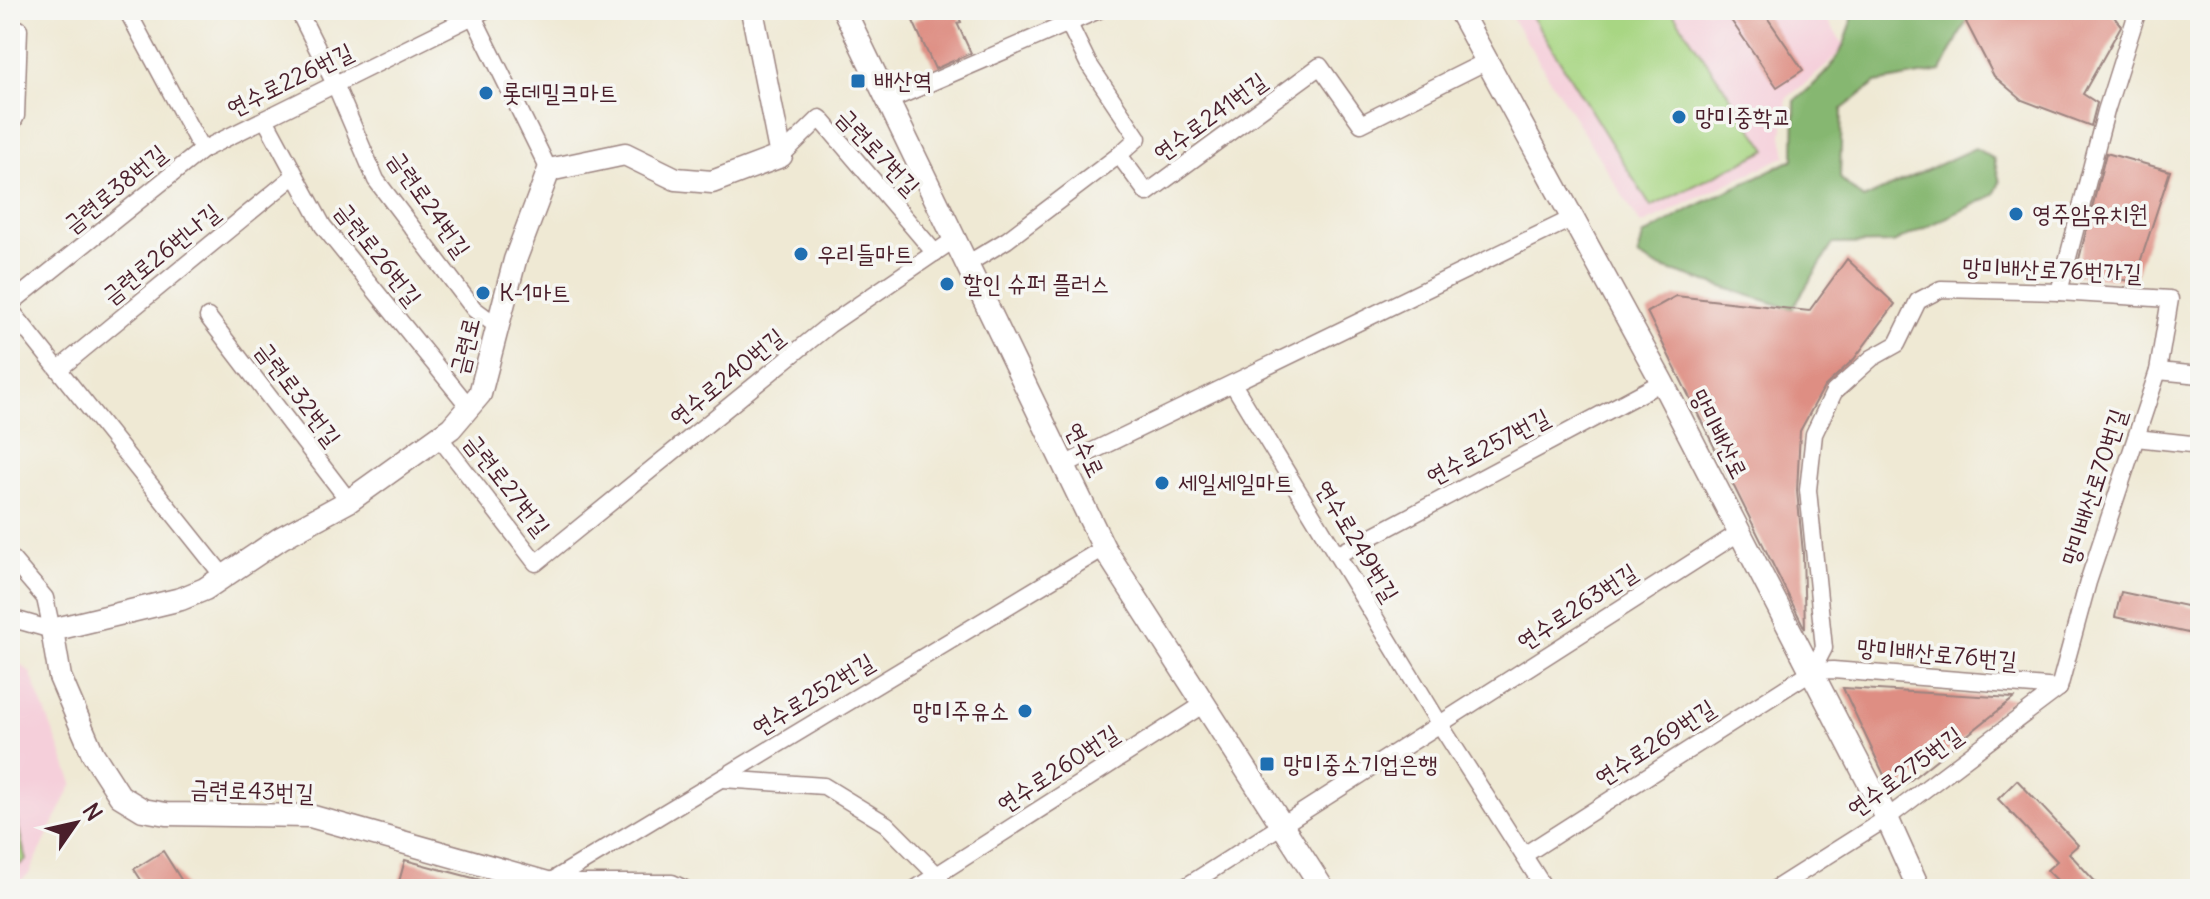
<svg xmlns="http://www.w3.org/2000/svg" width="2210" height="899" font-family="Delius,'Poor Story',sans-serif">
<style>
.built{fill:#f5cfda}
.green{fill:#a8d683;stroke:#797a57;stroke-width:2}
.forest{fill:#86b771;stroke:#686b4e;stroke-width:2}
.building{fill:#de8e83}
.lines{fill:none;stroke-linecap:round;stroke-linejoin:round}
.street-casing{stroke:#9c8480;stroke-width:19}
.secondary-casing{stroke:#9c8480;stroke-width:25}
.street{stroke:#fff;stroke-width:16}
.secondary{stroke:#fff;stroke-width:22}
.poi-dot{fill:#1f6fb2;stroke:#f6f6f2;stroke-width:3}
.labels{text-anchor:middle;stroke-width:7;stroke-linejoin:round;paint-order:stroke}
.street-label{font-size:24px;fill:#4a1f2b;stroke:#f6f6f2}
.poi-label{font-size:24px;fill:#4a1f2b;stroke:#f6f6f2;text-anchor:start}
</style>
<rect width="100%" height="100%" fill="#f6f6f2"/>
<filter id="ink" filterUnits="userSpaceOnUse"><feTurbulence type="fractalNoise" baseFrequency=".0125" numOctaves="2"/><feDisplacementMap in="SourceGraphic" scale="16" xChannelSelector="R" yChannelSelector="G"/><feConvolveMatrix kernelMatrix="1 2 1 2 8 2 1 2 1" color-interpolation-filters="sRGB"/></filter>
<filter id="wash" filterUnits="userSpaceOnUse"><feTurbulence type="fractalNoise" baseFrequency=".006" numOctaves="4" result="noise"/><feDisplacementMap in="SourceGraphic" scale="32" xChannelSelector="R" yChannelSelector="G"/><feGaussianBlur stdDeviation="1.8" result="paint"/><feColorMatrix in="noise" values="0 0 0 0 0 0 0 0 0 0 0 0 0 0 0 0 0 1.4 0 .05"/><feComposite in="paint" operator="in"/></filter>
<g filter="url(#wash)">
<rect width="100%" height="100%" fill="#efe9d4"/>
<g class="built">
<polygon points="1507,10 1820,10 1844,45 1828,65 1787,98 1782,135 1786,156 1641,225"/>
<polygon points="10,656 30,672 73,783 29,874 10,889"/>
</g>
<g class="green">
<polygon points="1528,10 1671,10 1767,150 1651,207"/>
<polygon points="10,790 26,860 10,871"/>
</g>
<path class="forest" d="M1854 10H1977L1966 22 1941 71 1876 83 1842 109 1840 178 1863 199 1975 148 1994 159 2000 182 1994 195 1893 243 1833 244 1792 309 1656 266 1638 256 1643 236 1692 208 1794 159 1795 101C1830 71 1845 57 1854 10Z"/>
<g id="blocks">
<g class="building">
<polygon points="937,10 956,10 961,22 957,23 971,53 935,69 913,21"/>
<polygon points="1724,10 1762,10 1803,70 1777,87"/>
<polygon points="1977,10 2109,10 2121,26 2083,94 2097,103 2091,126 2022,100 1994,76 1966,22"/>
<polygon points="2106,153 2170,171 2134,281 2075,275"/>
<polygon points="1847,259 1895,304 1854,359 1824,387 1800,431 1797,491 1803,553 1805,629 1647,312 1676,296 1809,311"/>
<polygon points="2121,592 2200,609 2197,635 2115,617"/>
<polygon points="1843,688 2014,698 1893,794"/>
<polygon points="2017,780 2078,845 2069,853 2102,889 2066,889 2047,870 2057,861 1998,799"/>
<polygon points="163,851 187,889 147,889 134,869"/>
<polygon points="405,860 496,884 495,889 397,889"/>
</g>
</g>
</g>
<g filter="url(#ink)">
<use href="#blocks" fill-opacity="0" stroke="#9c8480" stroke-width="2"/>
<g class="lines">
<g class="street-casing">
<g id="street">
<polyline points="298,10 335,84 376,180 474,309 497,326"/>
<polyline points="470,10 549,170"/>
<polyline points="1069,24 1088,63 1138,138 1119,155"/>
<polyline points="888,101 1099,10"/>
<polyline points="265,119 323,226 470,408"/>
<polyline points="10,128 16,116 19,29"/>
<polyline points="202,150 485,10"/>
<polyline points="781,156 820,118 935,253"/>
<polyline points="967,264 1007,240 1119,155 1147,193 1320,66 1361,124 1487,61"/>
<polyline points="2059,292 2106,111 2138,10"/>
<polyline points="10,304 202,150 130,16 129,10"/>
<polyline points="10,309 224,577"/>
<polyline points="208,317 349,501"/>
<polyline points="59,369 294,176"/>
<polyline points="2158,371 2200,375"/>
<polyline points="1233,384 1439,723 1545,889"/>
<polyline points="439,437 536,563 829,325 955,239"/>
<polyline points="2136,438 2200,445"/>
<polyline points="1064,465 1573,218"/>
<polyline points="1337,555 1662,382"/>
<polyline points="10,557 45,598 52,630 10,618"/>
<polyline points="1812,671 1824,648 1808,490 1814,434 1834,392 1872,358 1897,344 1918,301 1941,289 2059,292 2170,299 2158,371 2088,582 2059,688"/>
<polyline points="723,779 824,786 886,824 937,875 946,889"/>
<polyline points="1524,855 1812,671 1833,670 2059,688"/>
<polyline points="548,883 1104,548"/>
<polyline points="549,883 672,883 685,889"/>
<polyline points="915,889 1204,704"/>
<polyline points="1182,889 1740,532"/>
<polyline points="1775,889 1887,818 2059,688"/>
</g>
</g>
<g class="secondary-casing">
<g id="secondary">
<polyline points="844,10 1104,548 1323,889"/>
<polyline points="1063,10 1069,24"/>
<polyline points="1459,10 1662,382 1887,818 1919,889"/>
<polyline points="557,889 548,883 310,816 166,814 143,810 120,796 93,754 60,677 52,630 181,599 205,589 281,538 349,501 451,428 480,394 515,260 549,170 625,154 676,179 712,182 781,156 752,10"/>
</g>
</g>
<use href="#street" class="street"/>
<use href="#secondary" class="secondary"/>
</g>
</g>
<g class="poi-dot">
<rect x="850" y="73" width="16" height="16" rx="4"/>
<circle cx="486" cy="93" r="8"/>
<circle cx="1679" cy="117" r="8"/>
<circle cx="2016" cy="214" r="8"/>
<circle cx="801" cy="254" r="8"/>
<circle cx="947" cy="284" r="8"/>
<circle cx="483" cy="293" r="8"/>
<circle cx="1162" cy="483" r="8"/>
<circle cx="1025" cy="711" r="8"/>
<rect x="1259" y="756" width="16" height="16" rx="4"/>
</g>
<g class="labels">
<g class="street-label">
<text transform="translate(290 80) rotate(-26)" y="8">연수로226번길</text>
<text transform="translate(1210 117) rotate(-36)" y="8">연수로241번길</text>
<text transform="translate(878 152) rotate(47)" y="8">금련로7번길</text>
<text transform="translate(115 189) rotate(-39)" y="8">금련로38번길</text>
<text transform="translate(429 204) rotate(55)" y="8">금련로24번길</text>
<text transform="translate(161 254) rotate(-39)" y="8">금련로26번나길</text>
<text transform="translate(378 254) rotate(52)" y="8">금련로26번길</text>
<text transform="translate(2052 270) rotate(2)" y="8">망미배산로76번가길</text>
<text transform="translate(465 346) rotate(-76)" y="8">금련로</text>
<text transform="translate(727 377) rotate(-39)" y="8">연수로240번길</text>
<text transform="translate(298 394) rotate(53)" y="8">금련로32번길</text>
<text transform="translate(1719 434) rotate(63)" y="8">망미배산로</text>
<text transform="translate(1488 447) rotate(-28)" y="8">연수로257번길</text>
<text transform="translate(1085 450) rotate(64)" y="8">연수로</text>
<text transform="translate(507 485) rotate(52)" y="8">금련로27번길</text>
<text transform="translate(2094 487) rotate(-72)" y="8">망미배산로70번길</text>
<text transform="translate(1357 541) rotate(59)" y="8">연수로249번길</text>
<text transform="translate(1577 607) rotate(-33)" y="8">연수로263번길</text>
<text transform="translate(1937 654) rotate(5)" y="8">망미배산로76번길</text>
<text transform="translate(813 695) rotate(-31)" y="8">연수로252번길</text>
<text transform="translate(1655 743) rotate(-33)" y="8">연수로269번길</text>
<text transform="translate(1058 769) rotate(-33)" y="8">연수로260번길</text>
<text transform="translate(1905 772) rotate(-36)" y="8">연수로275번길</text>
<text transform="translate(252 791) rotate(2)" y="8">금련로43번길</text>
</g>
<g class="poi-label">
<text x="874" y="89">배산역</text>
<text x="502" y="101">롯데밀크마트</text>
<text x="1695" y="125">망미중학교</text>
<text x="2032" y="222">영주암유치원</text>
<text x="817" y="262">우리들마트</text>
<text x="963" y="292">할인 슈퍼 플러스</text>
<text x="499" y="301">K-1마트</text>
<text x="1178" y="491">세일세일마트</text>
<text x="1009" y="719" text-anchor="end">망미주유소</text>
<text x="1283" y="772">망미중소기업은행</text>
</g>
</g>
<rect width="2210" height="899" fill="none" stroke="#f6f6f2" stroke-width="40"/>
<g transform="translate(76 823) rotate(56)" stroke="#f6f6f2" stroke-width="6" paint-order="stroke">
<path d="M0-6L14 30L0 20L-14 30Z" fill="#4a1f2b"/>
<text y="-12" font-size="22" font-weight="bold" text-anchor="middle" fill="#4a1f2b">N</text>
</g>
</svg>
